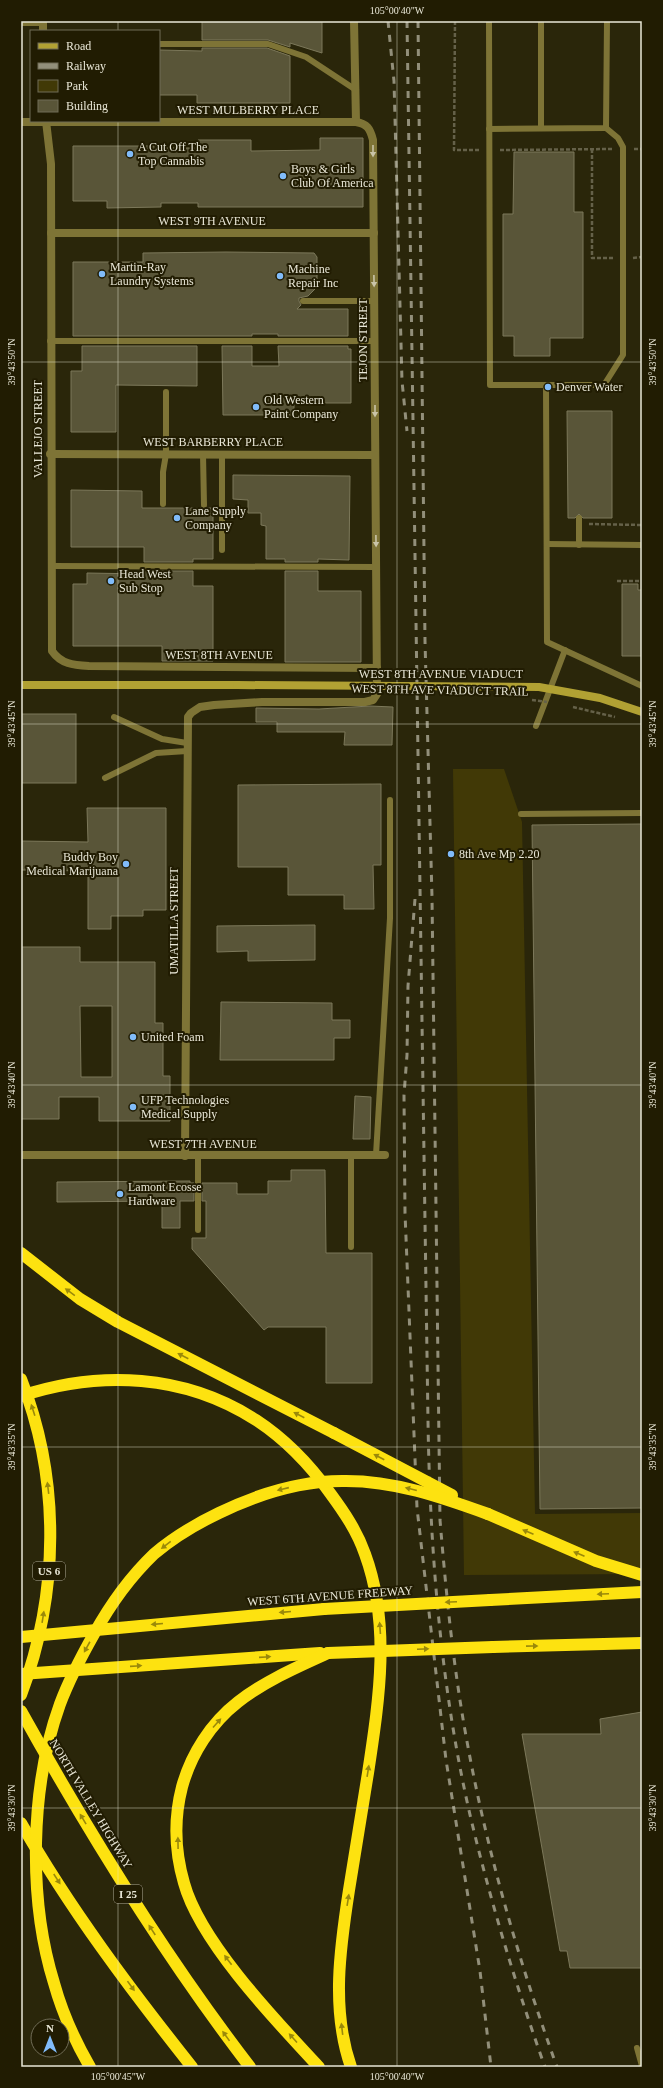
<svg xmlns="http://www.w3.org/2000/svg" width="663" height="2088" font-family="Georgia,serif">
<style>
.green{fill:#413906}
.building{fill:#595538;stroke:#7c785a;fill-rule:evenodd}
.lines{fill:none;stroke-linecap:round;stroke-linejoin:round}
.path{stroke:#656149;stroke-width:2.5;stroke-dasharray:4 2;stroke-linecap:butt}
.service{stroke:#7e7436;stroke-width:6}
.minor{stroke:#7e7436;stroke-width:8}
.secondary{stroke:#b1a133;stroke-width:8}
.motorway{stroke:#fde210;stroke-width:12}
.rail{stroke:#928f7a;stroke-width:3;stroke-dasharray:7 7;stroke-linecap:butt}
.path-bridge{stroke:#656149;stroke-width:2.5;stroke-dasharray:4 2;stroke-linecap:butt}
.secondary-bridge{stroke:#b1a133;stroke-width:8}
.motorway-bridge{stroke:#fde210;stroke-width:12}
.oneway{fill:#c9c4a7}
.oneway2{fill:#9a890a}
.ticks{fill:none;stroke:#e9e7d7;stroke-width:1;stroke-opacity:0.45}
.poi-dot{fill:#81bcfa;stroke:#211c02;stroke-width:1.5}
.labels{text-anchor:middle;stroke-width:4;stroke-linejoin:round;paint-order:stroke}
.shield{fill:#211c02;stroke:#adaa97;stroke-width:1}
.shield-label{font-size:11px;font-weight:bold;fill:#e9e7d7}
.street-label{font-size:12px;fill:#e9e7d7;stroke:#211c02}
.poi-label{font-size:12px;fill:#e9e7d7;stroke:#211c02;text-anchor:start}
.neatline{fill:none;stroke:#e9e7d7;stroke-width:1.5}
.ticks-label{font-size:10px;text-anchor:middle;fill:#e9e7d7}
</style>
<rect width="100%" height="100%" fill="#2a260a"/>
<polygon class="green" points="453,769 504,769 522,822 535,1514 642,1513 642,1574 464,1575"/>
<g class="building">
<polygon points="202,21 322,21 322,53 290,43 290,47 268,40 202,40"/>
<polygon points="202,48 267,48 290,56 290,103 197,103 197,95 159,95 159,50 202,51"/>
<polygon points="320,138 363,138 363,207 198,207 198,203 161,203 161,207 107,208 107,201 73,201 73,146 161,146 161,148 198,148 198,140 251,140 251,151 320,150"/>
<polygon points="514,152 574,152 574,212 583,212 583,338 550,338 550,356 514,356 514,336 503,336 503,214 513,214"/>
<polygon points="226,252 314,253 317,257 317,287 308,296 299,298 299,301 301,305 297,309 348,309 348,336 278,336 278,334 252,334 252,336 73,336 73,262 143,262 143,253"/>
<polygon points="82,346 197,346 197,386 116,385 116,432 71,432 71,371 82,371"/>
<polygon points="222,346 252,346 252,366 279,366 278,346 348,346 348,349 351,349 351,403 294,403 294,415 223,415"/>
<polygon points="567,411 612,411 612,518 583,518 579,514 575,518 568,518"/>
<polygon points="233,475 350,476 349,560 318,559 318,562 285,562 285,559 266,559 266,526 261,525 261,513 248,513 248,500 233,499"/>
<polygon points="71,490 142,491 142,508 213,508 213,559 193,559 193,562 144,562 144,547 71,547"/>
<polygon points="144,571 193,571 193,586 213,586 213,661 162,661 162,646 73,646 73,584 87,584 87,573 144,574"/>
<polygon points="285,571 318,571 318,591 361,591 361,662 285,662"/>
<polygon points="622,584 638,584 638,590 642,590 642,656 622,656"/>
<polygon points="370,706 393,707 392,745 344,745 345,732 277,732 277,722 256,722 256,708 319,709"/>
<rect x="21" y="714" width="55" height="69"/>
<polygon points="381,784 381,865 373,865 374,909 344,909 344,895 288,895 288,867 238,867 238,785"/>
<polygon points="87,808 166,808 166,910 143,910 143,916 111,916 111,929 88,929 88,871 21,870 21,841 88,842"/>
<polygon points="642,824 642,1508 540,1509 532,825"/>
<polygon points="315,925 315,960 248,961 248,951 217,952 217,926"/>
<path d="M21 947H80V962H155V1023H163V1076H170V1121H99V1097H59V1119H21ZM80 1006H112V1077H81Z"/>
<polygon points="221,1002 332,1003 332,1020 350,1020 350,1038 334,1038 334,1060 220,1060"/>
<polygon points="355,1096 371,1097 370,1139 353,1139"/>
<polygon points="291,1170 325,1170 326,1253 372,1253 372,1383 326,1383 326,1327 268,1327 264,1330 192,1249 192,1238 206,1238 206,1201 202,1201 202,1183 237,1183 237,1194 268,1194 268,1181 291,1181"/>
<polygon points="190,1181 190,1183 194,1183 194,1201 180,1201 180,1228 162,1228 162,1201 57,1202 57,1182"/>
<polygon points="642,1712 642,1968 570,1968 567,1951 560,1951 522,1734 601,1734 600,1719"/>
</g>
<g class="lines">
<g class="path">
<polyline points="455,21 454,150 479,150"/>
<polyline points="592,149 592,258 614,258"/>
<polyline points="634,149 642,149"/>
<polyline points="500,150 613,149"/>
<polyline points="633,258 642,257"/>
<polyline points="589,524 642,525"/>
<polyline points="617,581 642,581"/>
</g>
<g class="service">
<polyline points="489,21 490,385 604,385 623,355 623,147 618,138 606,128"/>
<polyline points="541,21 541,128"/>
<polyline points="21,23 43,23"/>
<polyline points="159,44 268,44 306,57 356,90"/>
<polyline points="489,129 606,128 607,21"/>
<polyline points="303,301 374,301"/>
<polyline points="50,341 375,341"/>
<polyline points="546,385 547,642 642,686"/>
<polyline points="203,454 204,505"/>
<polyline points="222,454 222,550"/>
<polyline points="163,504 163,472 166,454 166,392"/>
<polyline points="579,518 579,545"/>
<polyline points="547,544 642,545"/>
<polyline points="51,566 376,567"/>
<polyline points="114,717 162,739 187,743"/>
<polyline points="536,726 565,650"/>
<polyline points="105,778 156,753 187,751"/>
<polyline points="521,814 642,813"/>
<polyline points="351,1155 351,1247"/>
<polyline points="376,1155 390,918 390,800"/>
<polyline points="198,1156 198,1230"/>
<polyline points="637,2048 642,2066"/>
</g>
<g class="minor">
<polyline points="43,21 43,31"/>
<polyline points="354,21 356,122"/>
<path d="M46 121 51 164 52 651C61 664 73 665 89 666L377 668"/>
<path d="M21 122H356C367 124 370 128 373 140L377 694 373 700 365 702H262L214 705 200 707 191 713 188 717 185 1156"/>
<polyline points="51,233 374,233"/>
<polyline points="50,454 375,455"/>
<polyline points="21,1155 385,1155"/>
</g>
<polyline class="secondary" points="21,685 237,685"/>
<g class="motorway">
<polyline points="21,1253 80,1299 118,1322 334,1433"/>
<path d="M21 1396C100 1370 185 1374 256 1420 285 1439 310 1465 330 1493 344 1512 357 1531 365 1554 391 1625 379 1700 368 1773 362 1812 355 1851 349 1890 340 1948 331 2010 351 2067"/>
<polyline points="488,1514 596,1561 642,1575"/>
<polyline points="490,1600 642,1592"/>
<polyline points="21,1637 324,1609"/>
<polyline points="493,1647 642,1643"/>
<polyline points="21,1674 320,1653"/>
<path d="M21 1711C90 1835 164 1955 250 2067"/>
<path d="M21 1823C70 1909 131 1990 192 2067"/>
<path d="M319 2067C277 2022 200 1942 184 1883 175 1852 174 1818 182 1787 191 1754 211 1723 238 1702 265 1681 297 1667 328 1653"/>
</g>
<g class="rail">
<polyline points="388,21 394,81 402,381 407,431"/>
<path d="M407 21 428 1421C430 1552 441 1691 471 1819 491 1903 516 1986 545 2067"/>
<path d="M418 21 425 641 432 897 440 1520C446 1592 453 1664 466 1736 486 1848 518 1959 557 2067"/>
<polyline points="415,899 408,986 407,1055 404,1095 405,1213 417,1508 446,1760 480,1971 491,2067"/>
</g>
<g class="path-bridge">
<polyline points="532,700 547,702"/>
<polyline points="573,707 615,717"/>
</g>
<polyline class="secondary-bridge" points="237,685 539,687 600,698 642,712"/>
<g class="motorway-bridge">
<path d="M21 1379C61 1480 59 1594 21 1695"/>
<polyline points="334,1433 452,1495"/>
<polyline points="324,1609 490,1600"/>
<polyline points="328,1653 493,1647"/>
<path d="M90 2067C75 2041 62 2012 54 1983 28 1899 30 1787 60 1704 69 1680 81 1657 94 1634 110 1605 130 1577 154 1554 174 1537 196 1524 219 1513 258 1494 299 1481 342 1481 393 1480 441 1497 488 1514"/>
</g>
</g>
<defs><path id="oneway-solid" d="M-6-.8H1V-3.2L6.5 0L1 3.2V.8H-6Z"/></defs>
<g class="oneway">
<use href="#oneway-solid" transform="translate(373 151) rotate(90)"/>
<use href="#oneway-solid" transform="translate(374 281) rotate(89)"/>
<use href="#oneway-solid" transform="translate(375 411) rotate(90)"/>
<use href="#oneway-solid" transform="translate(376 541) rotate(89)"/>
</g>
<g class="oneway2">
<use href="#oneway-solid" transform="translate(70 1292) rotate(-144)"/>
<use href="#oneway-solid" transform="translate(183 1356) rotate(-153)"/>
<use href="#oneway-solid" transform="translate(33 1410) rotate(-108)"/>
<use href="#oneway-solid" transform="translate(299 1415) rotate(-153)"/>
<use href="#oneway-solid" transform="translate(379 1457) rotate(-152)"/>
<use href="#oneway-solid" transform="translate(48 1488) rotate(-97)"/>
<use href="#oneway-solid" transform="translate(283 1489) rotate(167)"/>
<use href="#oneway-solid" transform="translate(411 1489) rotate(-166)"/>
<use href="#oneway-solid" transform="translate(528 1532) rotate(-157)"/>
<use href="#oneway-solid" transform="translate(166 1545) rotate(142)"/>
<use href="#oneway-solid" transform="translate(579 1554) rotate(-157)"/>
<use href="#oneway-solid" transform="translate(603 1594) rotate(177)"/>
<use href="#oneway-solid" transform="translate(451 1602) rotate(177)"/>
<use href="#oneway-solid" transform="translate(285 1612) rotate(175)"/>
<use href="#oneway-solid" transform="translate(43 1617) rotate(-81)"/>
<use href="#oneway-solid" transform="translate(157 1624) rotate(175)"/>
<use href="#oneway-solid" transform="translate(380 1628) rotate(-94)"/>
<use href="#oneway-solid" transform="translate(532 1646) rotate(-1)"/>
<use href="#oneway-solid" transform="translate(87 1647) rotate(119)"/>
<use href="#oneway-solid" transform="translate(423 1649) rotate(-2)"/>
<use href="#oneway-solid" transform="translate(265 1657) rotate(-4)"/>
<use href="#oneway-solid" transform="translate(136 1666) rotate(-4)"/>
<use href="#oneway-solid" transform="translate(217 1723) rotate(-48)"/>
<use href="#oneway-solid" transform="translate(368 1771) rotate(-81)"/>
<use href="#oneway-solid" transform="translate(83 1819) rotate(-121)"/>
<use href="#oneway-solid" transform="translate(178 1843) rotate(-91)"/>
<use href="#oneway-solid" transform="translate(57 1879) rotate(57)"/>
<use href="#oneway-solid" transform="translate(348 1900) rotate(-81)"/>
<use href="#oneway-solid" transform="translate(152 1930) rotate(-123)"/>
<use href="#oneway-solid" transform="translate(228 1960) rotate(-127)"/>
<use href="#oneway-solid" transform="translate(131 1986) rotate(54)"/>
<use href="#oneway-solid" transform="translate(342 2029) rotate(-97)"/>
<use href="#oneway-solid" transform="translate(226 2036) rotate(-126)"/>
<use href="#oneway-solid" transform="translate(293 2038) rotate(-132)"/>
</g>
<path class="ticks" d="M118 21V31M397 21V2067M118 121V2067M21 362H642M21 724H642M21 1085H642M21 1447H642M21 1808H642"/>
<g class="poi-dot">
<circle cx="130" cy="154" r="4"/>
<circle cx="283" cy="176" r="4"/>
<circle cx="102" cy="274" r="4"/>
<circle cx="280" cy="276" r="4"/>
<circle cx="548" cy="387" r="4"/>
<circle cx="256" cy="407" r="4"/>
<circle cx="177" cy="518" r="4"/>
<circle cx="111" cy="581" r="4"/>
<circle cx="451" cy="854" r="4"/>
<circle cx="126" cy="864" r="4"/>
<circle cx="133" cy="1037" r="4"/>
<circle cx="133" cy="1107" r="4"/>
<circle cx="120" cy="1194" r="4"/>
</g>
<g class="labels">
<g class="shield">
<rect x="33" y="1562" width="32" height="18" rx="3"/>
<rect x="114" y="1885" width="28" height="18" rx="3"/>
</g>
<g class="shield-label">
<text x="49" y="1575">US 6</text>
<text x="128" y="1898">I 25</text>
</g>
<g class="street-label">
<text x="248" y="114">WEST MULBERRY PLACE</text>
<text x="212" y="225">WEST 9TH AVENUE</text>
<text transform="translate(363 340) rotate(-90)" y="4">TEJON STREET</text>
<text transform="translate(38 429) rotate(-90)" y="4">VALLEJO STREET</text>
<text x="213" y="446">WEST BARBERRY PLACE</text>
<text x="219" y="659">WEST 8TH AVENUE</text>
<text x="441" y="678">WEST 8TH AVENUE VIADUCT</text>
<text transform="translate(440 690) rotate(1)" y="4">WEST 8TH AVE VIADUCT TRAIL</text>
<text transform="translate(174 921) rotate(-90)" y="4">UMATILLA STREET</text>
<text x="203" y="1148">WEST 7TH AVENUE</text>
<text transform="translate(330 1596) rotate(-4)" y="4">WEST 6TH AVENUE FREEWAY</text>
<text transform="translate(91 1804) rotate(59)" y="4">NORTH VALLEY HIGHWAY</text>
</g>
<g class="poi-label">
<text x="138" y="151">A Cut Off The<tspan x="138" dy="14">Top Cannabis</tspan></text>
<text x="291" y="173">Boys &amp; Girls<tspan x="291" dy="14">Club Of America</tspan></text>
<text x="110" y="271">Martin-Ray<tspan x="110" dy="14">Laundry Systems</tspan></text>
<text x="288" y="273">Machine<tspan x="288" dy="14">Repair Inc</tspan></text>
<text x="556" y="391">Denver Water</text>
<text x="264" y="404">Old Western<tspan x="264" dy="14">Paint Company</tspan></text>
<text x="185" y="515">Lane Supply<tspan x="185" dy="14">Company</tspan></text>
<text x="119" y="578">Head West<tspan x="119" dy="14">Sub Stop</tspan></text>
<text x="459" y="858">8th Ave Mp 2.20</text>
<text x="118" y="861" text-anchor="end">Buddy Boy<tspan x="118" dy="14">Medical Marijuana</tspan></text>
<text x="141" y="1041">United Foam</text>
<text x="141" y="1104">UFP Technologies<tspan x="141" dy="14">Medical Supply</tspan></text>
<text x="128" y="1191">Lamont Ecosse<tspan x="128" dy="14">Hardware</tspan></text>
</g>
</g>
<rect width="663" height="2088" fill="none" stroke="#211c02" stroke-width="44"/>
<rect x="30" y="30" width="130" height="92" fill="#211c02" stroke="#716d57"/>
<rect x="38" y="43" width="20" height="6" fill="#b1a133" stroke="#716d57"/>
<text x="66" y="50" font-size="12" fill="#e9e7d7">Road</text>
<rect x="38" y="63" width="20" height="6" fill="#928f7a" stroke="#716d57"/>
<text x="66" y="70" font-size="12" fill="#e9e7d7">Railway</text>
<rect x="38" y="80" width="20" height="12" fill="#413906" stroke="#716d57"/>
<text x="66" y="90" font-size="12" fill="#e9e7d7">Park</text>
<rect x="38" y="100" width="20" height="12" fill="#595538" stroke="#716d57"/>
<text x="66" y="110" font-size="12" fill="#e9e7d7">Building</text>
<g transform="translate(50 2038)"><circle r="19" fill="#211c02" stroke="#716d57"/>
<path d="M0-3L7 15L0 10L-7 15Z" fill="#81bcfa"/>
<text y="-6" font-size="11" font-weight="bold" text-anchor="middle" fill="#e9e7d7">N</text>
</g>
<rect x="22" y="22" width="619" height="2044" class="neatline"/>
<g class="ticks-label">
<text x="397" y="14">105°00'40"W</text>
<text transform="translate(11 362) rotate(-90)" y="4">39°43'50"N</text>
<text transform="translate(652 362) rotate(-90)" y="4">39°43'50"N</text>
<text transform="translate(11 724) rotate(-90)" y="4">39°43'45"N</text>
<text transform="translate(652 724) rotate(-90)" y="4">39°43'45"N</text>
<text transform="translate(11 1085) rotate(-90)" y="4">39°43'40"N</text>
<text transform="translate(652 1085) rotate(-90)" y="4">39°43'40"N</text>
<text transform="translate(11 1447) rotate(-90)" y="4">39°43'35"N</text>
<text transform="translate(652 1447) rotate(-90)" y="4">39°43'35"N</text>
<text transform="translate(11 1808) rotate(-90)" y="4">39°43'30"N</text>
<text transform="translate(652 1808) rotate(-90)" y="4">39°43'30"N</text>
<text x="118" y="2080">105°00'45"W</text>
<text x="397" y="2080">105°00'40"W</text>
</g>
</svg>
